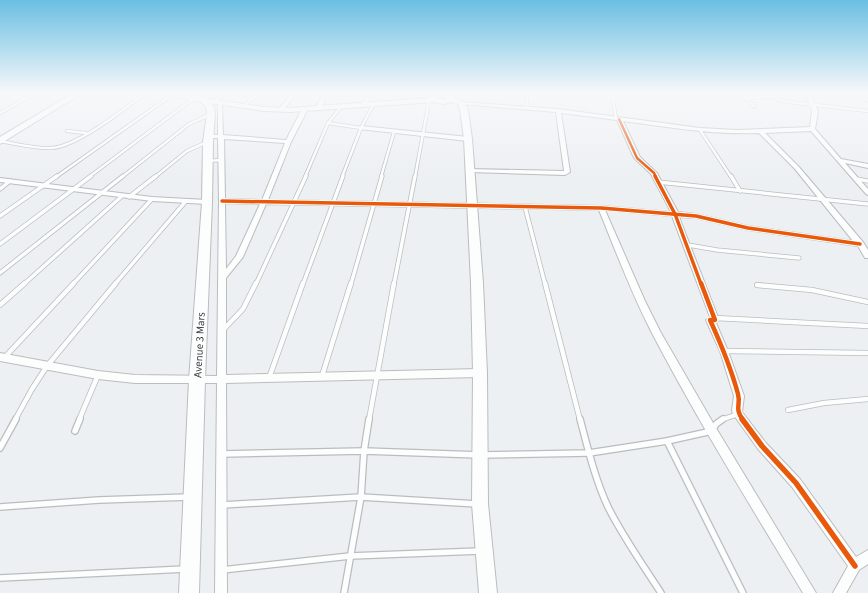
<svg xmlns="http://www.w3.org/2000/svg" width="868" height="593" font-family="'Source Sans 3',sans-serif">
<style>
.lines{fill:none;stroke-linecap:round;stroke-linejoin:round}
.lane-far3-casing{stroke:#babdbf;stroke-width:4}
.lane-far2-casing{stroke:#babdbf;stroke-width:5}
.lane-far1-casing{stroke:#babdbf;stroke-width:6}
.lane-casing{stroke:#babdbf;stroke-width:8}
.street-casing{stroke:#babdbf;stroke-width:2}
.secondary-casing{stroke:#babdbf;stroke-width:2}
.primary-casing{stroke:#babdbf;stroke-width:2}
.lane-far3{stroke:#fcfdfd;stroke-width:2.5}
.lane-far2{stroke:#fcfdfd;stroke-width:3.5}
.lane-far1{stroke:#fcfdfd;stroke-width:4.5}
.lane{stroke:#fcfdfd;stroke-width:5.5}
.street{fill:#fcfdfd;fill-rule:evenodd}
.secondary{fill:#fcfdfd;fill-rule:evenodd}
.primary{fill:#fcfdfd;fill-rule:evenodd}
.cycleway-far3-casing{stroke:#fff;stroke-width:4}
.cycleway-far2-casing{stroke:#fff;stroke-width:5.5}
.cycleway-far1-casing{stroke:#fff;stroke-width:7}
.cycleway-casing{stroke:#fff;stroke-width:8}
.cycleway-far3{stroke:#e8590c;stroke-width:2.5}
.cycleway-far2{stroke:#e8590c;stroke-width:3.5}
.cycleway-far1{stroke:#e8590c;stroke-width:4.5}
.cycleway{stroke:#e8590c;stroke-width:5.5}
.labels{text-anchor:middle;stroke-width:3;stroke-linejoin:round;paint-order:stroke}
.street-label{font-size:11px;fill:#38393c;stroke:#fff}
</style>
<rect width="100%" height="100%" fill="#edf0f3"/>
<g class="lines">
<g class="lane-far3-casing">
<g id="lane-far3">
<polyline points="59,92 78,94"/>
<polyline points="612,92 616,119"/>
<polyline points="741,92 754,107"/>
<polyline points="765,92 779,100 789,102 868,111"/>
<polyline points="847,92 859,94 868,101"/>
<polyline points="0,93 2,92"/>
<polyline points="198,98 207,92"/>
<polyline points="745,98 773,97"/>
<polyline points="213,102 227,92"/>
<polyline points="244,106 260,92"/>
<polyline points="526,108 528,92"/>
<polyline points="0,113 37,92"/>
<polyline points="328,123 361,128"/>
<polyline points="700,130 731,177"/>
<polyline points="67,131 86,133"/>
<path d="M0 141C17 144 35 149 52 148 78 146 126 108 147 92"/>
<polyline points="208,161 221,160"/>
<polyline points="56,177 176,92"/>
<polyline points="89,177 194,98"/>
<polyline points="122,177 189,124 211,114"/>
<polyline points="155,177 187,151 207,142"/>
<polyline points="305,177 328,123 341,107"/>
<polyline points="342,177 361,128 373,105"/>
<polyline points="381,177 394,132"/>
<polyline points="415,177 429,101"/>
</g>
</g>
<g class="lane-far2-casing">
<g id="lane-far2">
<polyline points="731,176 740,191"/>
<polyline points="856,179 868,181"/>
<polyline points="658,182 868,204"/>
<polyline points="0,189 10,181"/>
<polyline points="129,197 156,176"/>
<polyline points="525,207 545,284"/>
<polyline points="0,216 57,176"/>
<polyline points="0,244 91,176"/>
<polyline points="688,245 717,250 799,258"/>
<polyline points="0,273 123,176"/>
<polyline points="24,284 122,196"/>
<polyline points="73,284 152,199"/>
<polyline points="115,284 186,201"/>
<polyline points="256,284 306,176"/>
<polyline points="303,284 343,176"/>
<polyline points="351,284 382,176"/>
<polyline points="394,284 415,176"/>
</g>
</g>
<g class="lane-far1-casing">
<g id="lane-far1">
<polyline points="545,283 580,420"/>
<polyline points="757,285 812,290 868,302"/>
<polyline points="0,305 25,283"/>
<polyline points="715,318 868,326"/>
<polyline points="222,331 243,309 256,283"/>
<polyline points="724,351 868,353"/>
<polyline points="5,357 74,283"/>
<polyline points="322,376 351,283"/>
<polyline points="269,378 303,283"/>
<polyline points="788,410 824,403 868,399"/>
<polyline points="15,420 32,389 47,366 116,283"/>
<polyline points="79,420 98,375"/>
<polyline points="369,420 394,283"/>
<polyline points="721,420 738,414"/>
</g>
</g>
<g class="lane-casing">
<g id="lane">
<path d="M580 419C588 449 595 479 608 507 623 537 643 565 661 593"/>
<polyline points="75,431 80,419"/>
<polyline points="667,441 743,593"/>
<polyline points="0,448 16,419"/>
<polyline points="222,454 364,451 480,455 589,453 667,441 712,431 716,424 723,419"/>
<polyline points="222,505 361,497 477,504"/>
<polyline points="0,507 99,500 189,497"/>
<polyline points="222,570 350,556 480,551"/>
<polyline points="0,578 185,569"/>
<polyline points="344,593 361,497 364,451 369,419"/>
</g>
</g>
<g class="street-casing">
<g id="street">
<polygon points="293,92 297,92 283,111 279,111 279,109"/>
<polygon points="323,92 327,92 322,108 317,109 316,108"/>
<polygon points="370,92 374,92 365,107 361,107 360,106"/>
<path d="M805 92H809L818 111 815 129 841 159 868 164V168L845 163 868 189V195L866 194 811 131 765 133 799 167 863 242 868 250V258H865L858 246 748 230 696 218 679 217 719 320 716 323 728 351 744 396 742 412 766 443 800 479 856 557 868 550V564L859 570 846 593H833L848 566 792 487 758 449 733 414 732 410 734 396 720 351 706 320 710 317 672 216 605 210 645 301 661 333 716 428 816 593H803C752 508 699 423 653 335 632 295 616 252 599 210L266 204 243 257 226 278V375L480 369 483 370 485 373 483 376 480 377 226 383 227 593H215L217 383H135L98 379 0 361V353L98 371 135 375 217 376 219 201 218 138H208L205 136 208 134 218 135V102L222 103 223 135 286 140 302 109 305 107 308 109 291 142 268 200 601 206 671 212 651 174 634 158 617 120 561 113 570 172 565 175 470 172 468 171V169L564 171 556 112 461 104 459 103 461 102 558 109 700 128 737 130 810 127 812 111ZM623 121C668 127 713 135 759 133L795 169 853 241 748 226 696 214 678 212 657 173 640 157ZM224 139 285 143 262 200 225 199ZM225 203 260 204 236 256 226 269Z"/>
<polygon points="361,126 468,137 471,139 468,141 359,129 359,127"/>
<polygon points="0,178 152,197 207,200 210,202 207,204 152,201 0,182"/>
</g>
</g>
<g class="secondary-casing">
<path id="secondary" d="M441 92 452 93 454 98 465 103 468 110 472 139 483 283 487 373 488 504 497 593H479L472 504 473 373 471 283 464 139 460 110 458 104 451 102 444 104 434 102 290 112 264 111 204 102 200 100 204 98 264 107 290 108 430 98V95ZM441 96 446 97 447 98 443 100 437 98Z"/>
</g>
<g class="primary-casing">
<g id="primary">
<polygon points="75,92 84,92 0,144 0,137"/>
<polygon points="158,92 174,92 207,98 214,107 215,114 213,142 212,202 205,380 199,593 179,593 189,380 202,202 203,142 207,114 206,107 201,102 162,94"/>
</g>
</g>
<use href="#lane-far3" class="lane-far3"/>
<use href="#lane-far2" class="lane-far2"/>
<use href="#lane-far1" class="lane-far1"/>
<use href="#lane" class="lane"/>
<use href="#street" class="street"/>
<use href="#secondary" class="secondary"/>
<use href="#primary" class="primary"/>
<g class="cycleway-far3-casing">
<polyline id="cycleway-far3" points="619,119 637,158 654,173 656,177"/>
</g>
<g class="cycleway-far2-casing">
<g id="cycleway-far2">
<polyline points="655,176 675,214 701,284"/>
<polyline points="222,201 601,208 696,216 748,228 860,244"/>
</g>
</g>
<g class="cycleway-far1-casing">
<path id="cycleway-far1" d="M701 283 715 320H710C721 344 731 368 738 394 741 405 734 408 743 420"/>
</g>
<g class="cycleway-casing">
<polyline id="cycleway" points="742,419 762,446 796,483 855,566"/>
</g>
<use href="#cycleway-far3" class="cycleway-far3"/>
<use href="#cycleway-far2" class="cycleway-far2"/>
<use href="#cycleway-far1" class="cycleway-far1"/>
<use href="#cycleway" class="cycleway"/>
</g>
<linearGradient id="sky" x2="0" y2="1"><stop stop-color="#6abfe2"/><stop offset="0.53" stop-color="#f7f8fa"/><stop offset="1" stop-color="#f7f8fa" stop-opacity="0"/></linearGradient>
<rect width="868" height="175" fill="url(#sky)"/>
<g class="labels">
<g class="street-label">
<text transform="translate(199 345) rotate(-87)" y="4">Avenue 3 Mars</text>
</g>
</g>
</svg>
